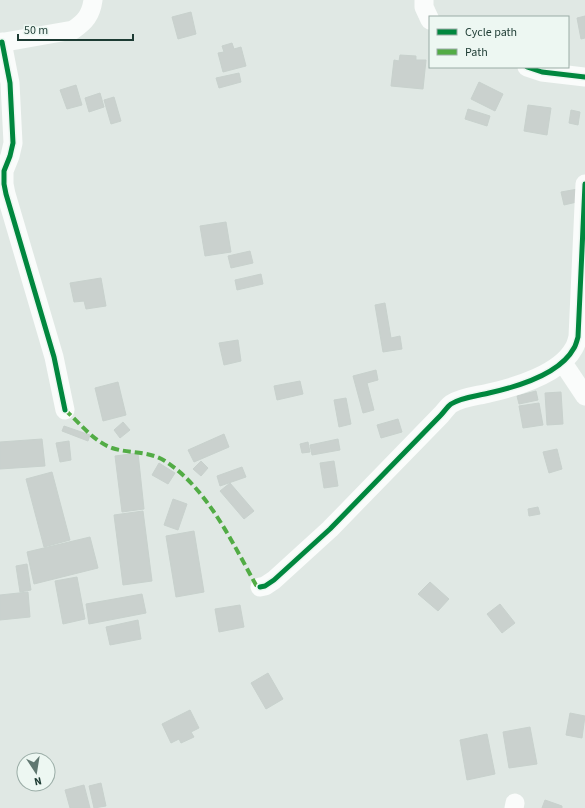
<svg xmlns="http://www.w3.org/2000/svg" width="585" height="808" font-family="'Source Sans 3',sans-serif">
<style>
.building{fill:#cad1ce;stroke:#c8d1cd}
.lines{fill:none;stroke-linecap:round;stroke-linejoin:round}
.street{stroke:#fafcfb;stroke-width:19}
.quiet{stroke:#52ac45;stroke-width:4;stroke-dasharray:8 4;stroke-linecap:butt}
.cycleway-casing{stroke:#edf7f2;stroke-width:8}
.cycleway{stroke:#00873e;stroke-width:5}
</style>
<rect width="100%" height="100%" fill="#e0e8e4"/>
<g class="building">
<polygon points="191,12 196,34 178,39 172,17"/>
<polygon points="585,16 585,38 581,39 577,18"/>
<polygon points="232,43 234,49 241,47 246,66 223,72 218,53 224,52 222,46"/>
<polygon points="400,55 416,56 416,60 426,60 423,89 391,86 394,60 399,61"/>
<polygon points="239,73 241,82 219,88 216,78"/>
<polygon points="479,82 503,94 495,111 471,99"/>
<polygon points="76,85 82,105 67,109 60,90"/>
<polygon points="100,93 104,107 89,112 85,98"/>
<polygon points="114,97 121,121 111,124 104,100"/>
<polygon points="528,105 551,108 547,135 524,131"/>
<polygon points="468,109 490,116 487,126 465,119"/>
<polygon points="571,110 580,112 578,125 569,123"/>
<polygon points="578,189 581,201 564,205 561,192"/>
<polygon points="226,222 231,252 205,256 200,226"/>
<polygon points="250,251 253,263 231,268 228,256"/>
<polygon points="261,274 263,284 237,290 235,280"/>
<polygon points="101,278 106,306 86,309 84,301 74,302 70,283"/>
<polygon points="385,303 391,338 400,336 402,349 383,352 375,305"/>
<polygon points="238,340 241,361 224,365 219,343"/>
<polygon points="376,370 378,380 367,383 374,410 363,413 353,376"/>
<polygon points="300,381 303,394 277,400 274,386"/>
<polygon points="118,382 126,415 103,421 95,388"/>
<polygon points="536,391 538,400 519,404 517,396"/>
<polygon points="561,392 563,424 547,425 545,393"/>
<polygon points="346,398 351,424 339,427 334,400"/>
<polygon points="539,403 543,425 523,428 519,406"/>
<polygon points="398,419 402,432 381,438 377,425"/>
<polygon points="123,422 130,430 120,438 114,430"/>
<polygon points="64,426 90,435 88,441 62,431"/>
<polygon points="224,434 229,447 194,462 188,450"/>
<polygon points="42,439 45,466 0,469 0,442"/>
<polygon points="338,439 340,450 312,455 310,445"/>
<polygon points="69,441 71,460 60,462 56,443"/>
<polygon points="308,442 310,452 302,453 300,444"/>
<polygon points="557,449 562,469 549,473 543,452"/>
<polygon points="138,453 144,509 122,512 115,456"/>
<polygon points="201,461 208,468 201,476 193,469"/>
<polygon points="334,461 338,486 324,488 320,463"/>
<polygon points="159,463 175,473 168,484 152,475"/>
<polygon points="242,467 246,477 220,486 217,476"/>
<polygon points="52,472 70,540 44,547 26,479"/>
<polygon points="230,483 254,511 244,519 220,491"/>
<polygon points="173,499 187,504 178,530 164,525"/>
<polygon points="538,507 540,514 529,516 528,509"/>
<polygon points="143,511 152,581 123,585 114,515"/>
<polygon points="194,531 204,592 176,597 166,536"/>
<polygon points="90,537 98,568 34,584 27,552"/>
<polygon points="27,564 31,590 20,592 16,566"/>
<polygon points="77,577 85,619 63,624 55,581"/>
<polygon points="430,582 449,599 438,611 418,594"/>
<polygon points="28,592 30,617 0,620 0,595"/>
<polygon points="142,594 146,613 89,624 86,604"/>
<polygon points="500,604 515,623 502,633 487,614"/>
<polygon points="240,605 244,627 219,632 215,609"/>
<polygon points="138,620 141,639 110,645 106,627"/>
<polygon points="268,673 283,699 266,709 251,683"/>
<polygon points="190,710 199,728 191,732 194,737 181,743 179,739 171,743 162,724"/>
<polygon points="570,713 585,716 582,738 566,735"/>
<polygon points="530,727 537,764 509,768 503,732"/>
<polygon points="487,734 495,774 467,780 460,740"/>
<polygon points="101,783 106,806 94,808 89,786"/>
<polygon points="84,785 90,808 70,808 65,790"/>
<polygon points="545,800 562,806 562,808 542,808"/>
</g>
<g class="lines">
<g class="street">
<polyline points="424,0 424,7 430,20"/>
<polyline points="2,42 10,83 13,143 10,156 4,171 4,184 6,194 54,357 65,410"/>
<path d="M0 43 73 30C85 22 91 15 93 0"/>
<polyline points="527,67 542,72 585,77"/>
<polyline points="563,363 585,396"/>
<path d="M260 587 265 586 274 580 330 529 441 415C444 412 447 407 451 404 462 397 477 396 489 393 516 387 560 374 574 348 576 345 577 340 578 337L585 184"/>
<polyline points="514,808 515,803"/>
</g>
<path class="quiet" d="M65 410C80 423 93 441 112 448 130 454 147 450 165 461 207 488 232 542 256 585L260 587"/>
<g class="cycleway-casing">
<g id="cycleway">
<polyline points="2,42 10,83 13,143 10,156 4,171 4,184 6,194 54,357 65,410"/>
<polyline points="527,67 542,72 585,77"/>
<path d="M260 587 265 586 274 580 330 529 441 415C444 412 447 407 451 404 462 397 477 396 489 393 516 387 560 374 574 348 576 345 577 340 578 337L585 184"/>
</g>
</g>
<use href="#cycleway" class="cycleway"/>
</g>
<rect x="429" y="16" width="140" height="52" fill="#edf7f2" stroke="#9aaca6"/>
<rect x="437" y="29" width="20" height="6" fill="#00873e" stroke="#9aaca6"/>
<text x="465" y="36" font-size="12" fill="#1d3b33">Cycle path</text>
<rect x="437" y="49" width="20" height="6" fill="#52ac45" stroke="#9aaca6"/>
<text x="465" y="56" font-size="12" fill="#1d3b33">Path</text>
<g transform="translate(36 772) rotate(168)"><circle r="19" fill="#edf7f2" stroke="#9aaca6"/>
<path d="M0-3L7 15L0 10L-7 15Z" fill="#617871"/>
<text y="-6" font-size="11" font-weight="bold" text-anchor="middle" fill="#1d3b33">N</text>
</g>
<path d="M18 34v6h115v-6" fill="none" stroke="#1d3b33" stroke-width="2"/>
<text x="24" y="34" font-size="12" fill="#1d3b33" stroke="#edf7f2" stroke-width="3" paint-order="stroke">50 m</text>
</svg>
